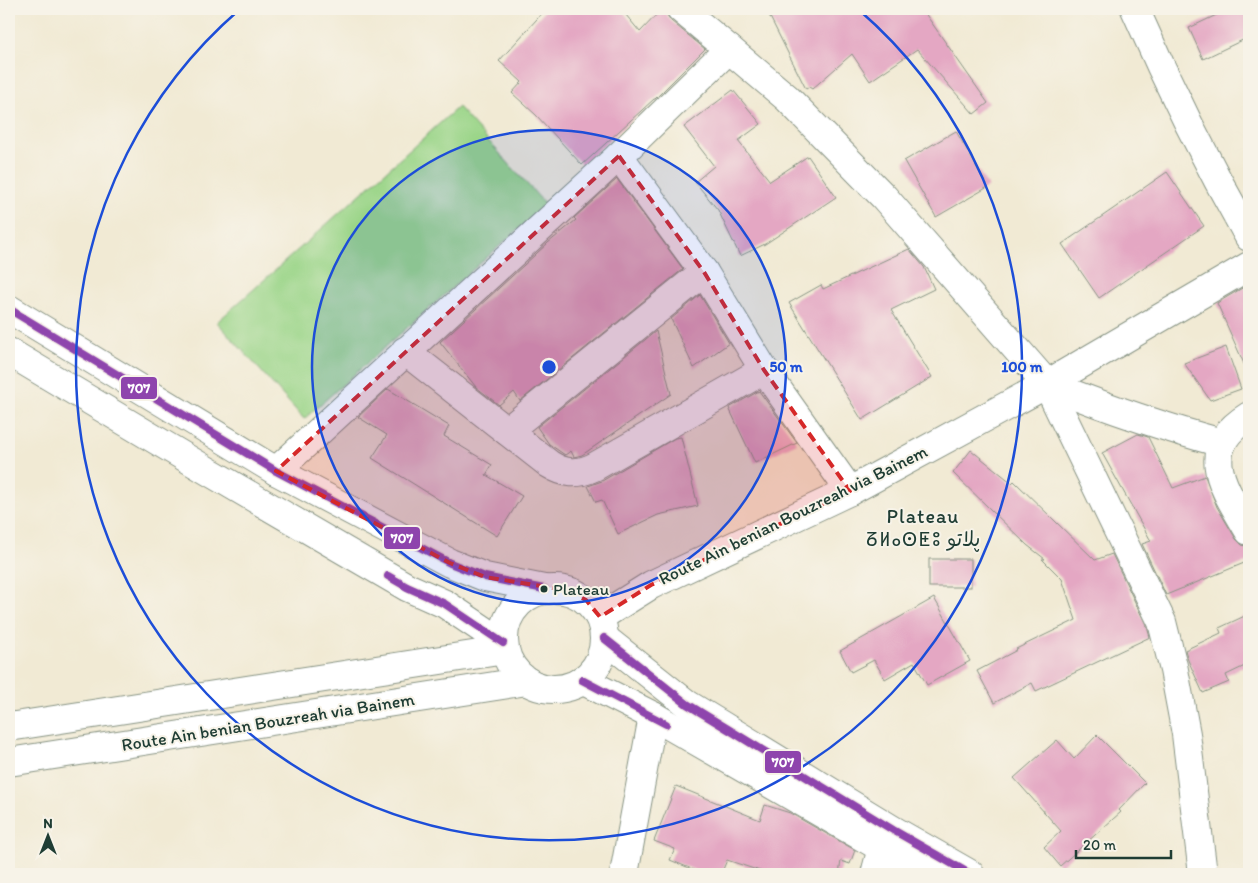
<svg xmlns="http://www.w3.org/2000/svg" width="1258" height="883" font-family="Itim,'Playpen Sans Arabic','Noto Sans Tifinagh',sans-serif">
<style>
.green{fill:#9bd589;stroke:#5d895e}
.building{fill:#e4a7c3}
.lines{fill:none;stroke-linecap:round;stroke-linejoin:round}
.minor-casing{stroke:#889484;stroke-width:30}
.major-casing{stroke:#889484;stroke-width:30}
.minor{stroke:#fff;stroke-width:28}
.major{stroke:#fff;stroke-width:28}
.bus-1-casing{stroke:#f7f3e8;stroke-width:11}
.bus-1{stroke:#8e44ad;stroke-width:8}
.marked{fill:#d62828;fill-opacity:0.2;stroke:#d62828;stroke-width:4;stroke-dasharray:10 6;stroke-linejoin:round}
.ring{fill:none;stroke:#1d4ed8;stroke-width:2.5}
.bus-dot{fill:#1f3d34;stroke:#f7f3e8;stroke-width:2}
.labels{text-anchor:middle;stroke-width:4;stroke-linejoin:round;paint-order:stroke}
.bus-label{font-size:17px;fill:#1f3d34;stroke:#f7f3e8;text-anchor:start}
.street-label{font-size:18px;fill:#1f3d34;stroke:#f7f3e8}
.quarter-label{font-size:20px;letter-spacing:1px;fill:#1f3d34;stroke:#f7f3e8}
.centre{fill:#1d4ed8;stroke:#f7f3e8;stroke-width:2.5}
.ring-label{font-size:15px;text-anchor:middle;font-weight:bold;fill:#1d4ed8;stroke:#f7f3e8;stroke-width:4;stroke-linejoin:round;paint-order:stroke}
.line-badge{stroke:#f7f3e8;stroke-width:2}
.badge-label{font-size:14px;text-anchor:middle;font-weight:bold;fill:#fff}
</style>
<rect width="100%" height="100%" fill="#f7f3e8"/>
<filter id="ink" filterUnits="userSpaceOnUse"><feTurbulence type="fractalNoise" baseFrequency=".02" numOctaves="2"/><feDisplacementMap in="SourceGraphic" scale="10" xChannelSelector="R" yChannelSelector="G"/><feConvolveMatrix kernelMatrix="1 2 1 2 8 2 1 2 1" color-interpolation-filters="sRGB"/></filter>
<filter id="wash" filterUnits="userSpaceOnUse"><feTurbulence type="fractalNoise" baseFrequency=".0096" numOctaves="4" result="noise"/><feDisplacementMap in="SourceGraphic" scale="20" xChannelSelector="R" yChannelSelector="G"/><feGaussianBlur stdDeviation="1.12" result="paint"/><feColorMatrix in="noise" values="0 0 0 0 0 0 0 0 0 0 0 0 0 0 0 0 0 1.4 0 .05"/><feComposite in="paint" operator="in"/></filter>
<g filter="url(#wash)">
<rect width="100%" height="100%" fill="#f1ead4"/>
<polygon class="green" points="458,107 546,205 304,419 217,322"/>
<g id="blocks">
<g class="building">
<polygon points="546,9 621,9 640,32 662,9 665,9 667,15 671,21 705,49 655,99 654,99 582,165 536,115 512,93 522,82 499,61"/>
<polygon points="766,9 922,9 988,103 974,114 917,49 870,81 852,54 812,89 809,87 806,89"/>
<polygon points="1229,9 1249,9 1249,37 1203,59 1189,28"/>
<polygon points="733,90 761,124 738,141 770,181 808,156 836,197 765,244 740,256 718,210 695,182 714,166 684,127"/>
<polygon points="956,131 988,187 936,217 904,161"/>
<polygon points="1167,172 1204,226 1099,298 1062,244"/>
<polygon points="617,179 683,269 520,401 514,392 499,405 476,387 440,342 548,243 576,220 574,218"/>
<polygon points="909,249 924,267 934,289 891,310 932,377 862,420 789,303 821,285 823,289"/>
<polygon points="1249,284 1249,375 1217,303"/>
<polygon points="700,295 729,343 694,368 671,319"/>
<polygon points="656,331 671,394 582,455 574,457 571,451 565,455 549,444 537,427"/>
<polygon points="1226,347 1241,389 1210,400 1184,363"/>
<polygon points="388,389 449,426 444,436 492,465 486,475 522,496 497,536 372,458 387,435 358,417"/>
<polygon points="759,391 797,443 755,463 729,408"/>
<polygon points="1138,434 1148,437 1173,488 1205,476 1217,507 1236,539 1242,545 1249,547 1249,561 1166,595 1142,544 1151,541 1102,453"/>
<polygon points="681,437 698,506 658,515 618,534 602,500 596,502 588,486 602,481 675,438"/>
<polygon points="971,450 1012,483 1014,481 1095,560 1112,554 1147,627 1150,637 1036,691 1032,683 994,703 977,671 1017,650 1016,649 1076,620 1062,579 1042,559 1045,559 1027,545 953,473"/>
<rect x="929" y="559" width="42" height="28"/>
<polygon points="934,598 970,661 927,685 914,662 885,679 874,660 851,672 840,651"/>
<polygon points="1249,614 1249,664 1226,675 1229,682 1203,693 1188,660 1185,650 1221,633 1219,628"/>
<polygon points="1097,735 1145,783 1119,810 1121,812 1060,866 1044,847 1061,831 1014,778 1057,740 1074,759"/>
<polygon points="676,786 760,820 765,805 790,813 855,850 850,864 841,861 839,874 769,874 727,860 721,874 704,874 670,860 675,849 654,841"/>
</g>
</g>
</g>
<g filter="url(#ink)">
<use href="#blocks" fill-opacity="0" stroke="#889484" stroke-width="1"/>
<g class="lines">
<g class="minor-casing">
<g id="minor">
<polyline points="681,9 729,49"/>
<path d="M1135 9C1169 87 1207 163 1249 237"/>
<polyline points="619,156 704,272 764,370 850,491"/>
<path d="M405 351 549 464C565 474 577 475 594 467L764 370"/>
<path d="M1047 384C1105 407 1162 427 1222 443"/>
<path d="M1249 416C1194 450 1225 489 1249 531"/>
<polyline points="507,431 704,272"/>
<polyline points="276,471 619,156 729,49 787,98 884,197 1047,384 1162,622 1174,670 1186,734 1203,874"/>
<polyline points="600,617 651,585 850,491 1047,384 1249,266"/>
<polyline points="624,874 653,716"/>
<polyline points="875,874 882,848"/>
</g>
</g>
<g class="major-casing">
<g id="major">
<polyline points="9,309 276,471 450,563 485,577 544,589"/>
<polyline points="9,352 208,471 407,587 445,604 503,643"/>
<circle cx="554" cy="639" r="50"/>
<polyline points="604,638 687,704 893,830 970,874"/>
<polyline points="582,680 653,716 882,848 922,874"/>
<polyline points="9,727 505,650"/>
<polyline points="9,762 527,681"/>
</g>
</g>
<use href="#minor" class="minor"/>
<use href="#major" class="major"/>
<g class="bus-1-casing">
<g id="bus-1">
<polyline points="9,309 276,471 450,563 485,577 544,589"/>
<polyline points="388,576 407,587 445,604 503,643"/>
<polyline points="604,638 687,704 893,830 970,874"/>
<polyline points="582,680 666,724"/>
</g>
</g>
<use href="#bus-1" class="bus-1"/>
</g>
</g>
<path class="marked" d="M619 156 704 272 764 370 850 491 651 585 600 617 586 600 566 590 485 577 450 563 276 471Z"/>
<circle cx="549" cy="367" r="237" fill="#1d4ed8" fill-opacity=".12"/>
<g class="ring">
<circle cx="549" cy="367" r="237"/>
<path d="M859 10A473 473 0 1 1 239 10"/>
</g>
<circle class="bus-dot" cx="544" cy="589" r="4.5"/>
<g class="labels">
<g class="bus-label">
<text x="553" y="595">Plateau</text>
</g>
<g class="street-label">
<text transform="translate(793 515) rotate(-26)" y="6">Route Ain benian Bouzreah via Bainem</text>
<text transform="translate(268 722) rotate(-9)" y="6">Route Ain benian Bouzreah via Bainem</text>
</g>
<g class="quarter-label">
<text x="923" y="523">Plateau<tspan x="923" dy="23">ⵒⵍⴰⵙⵟⵓ پلاتو</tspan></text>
</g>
</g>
<circle cx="549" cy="367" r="8" class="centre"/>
<g class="ring-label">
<text x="786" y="372">50 m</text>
<text x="1022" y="372">100 m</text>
</g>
<g class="line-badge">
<rect x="120" y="376" width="38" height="24" rx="5" fill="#8e44ad"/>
<rect x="383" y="526" width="38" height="24" rx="5" fill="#8e44ad"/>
<rect x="764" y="750" width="38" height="24" rx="5" fill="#8e44ad"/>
</g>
<g class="badge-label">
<text x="139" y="393">707</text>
<text x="402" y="543">707</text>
<text x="783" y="767">707</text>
</g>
<rect width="1258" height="883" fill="none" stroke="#f7f3e8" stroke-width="30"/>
<g transform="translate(48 836)" stroke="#f7f3e8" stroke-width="4" paint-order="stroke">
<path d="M0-4L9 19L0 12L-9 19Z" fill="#1f3d34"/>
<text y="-8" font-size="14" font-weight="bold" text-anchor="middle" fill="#1f3d34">N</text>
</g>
<path d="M1076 850v8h95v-8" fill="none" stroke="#1f3d34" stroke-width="2.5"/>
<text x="1083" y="850" font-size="15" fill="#1f3d34" stroke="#f7f3e8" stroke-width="4" paint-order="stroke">20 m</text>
</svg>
